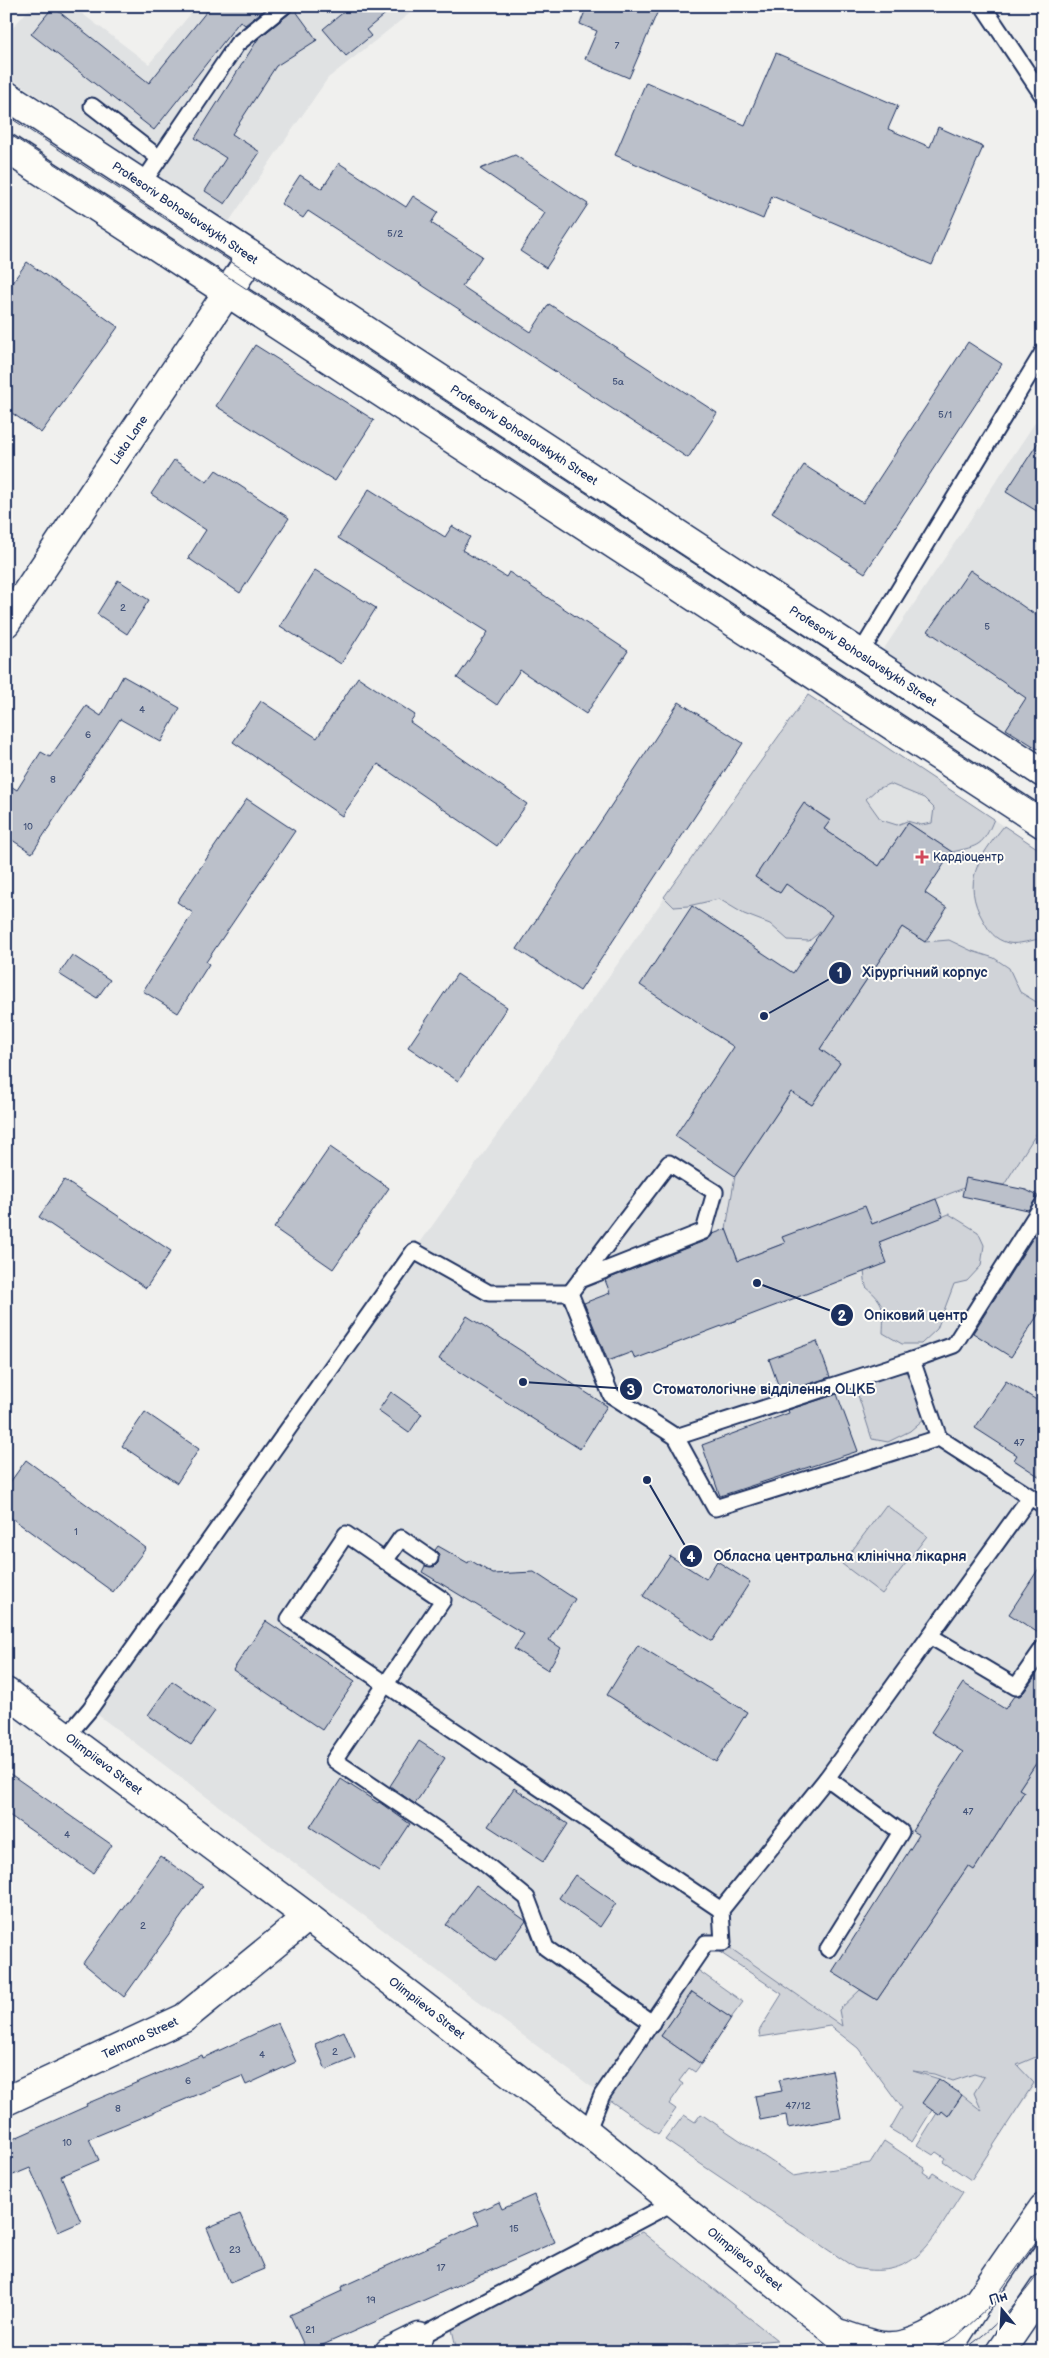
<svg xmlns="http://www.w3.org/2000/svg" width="1049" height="2358" font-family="'Balsamiq Sans',sans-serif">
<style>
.built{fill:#e0e2e3}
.green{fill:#d0d3d8;stroke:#76819b;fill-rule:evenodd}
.building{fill:#bbc0ca;stroke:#1b2f5e}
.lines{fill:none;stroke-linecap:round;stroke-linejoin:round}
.service-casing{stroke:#1b2f5e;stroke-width:19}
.minor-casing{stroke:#1b2f5e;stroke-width:31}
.tertiary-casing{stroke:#1b2f5e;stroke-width:31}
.secondary-casing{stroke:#1b2f5e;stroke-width:31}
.primary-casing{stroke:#1b2f5e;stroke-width:31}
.service{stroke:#fdfcf7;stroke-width:15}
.minor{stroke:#fdfcf7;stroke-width:28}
.tertiary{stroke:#fdfcf7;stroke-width:28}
.secondary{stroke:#fdfcf7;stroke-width:28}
.primary{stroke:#fdfcf7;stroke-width:28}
.tram{stroke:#1b2f5e;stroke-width:1}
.poi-dot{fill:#d1495b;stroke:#fdfcf7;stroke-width:2}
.labels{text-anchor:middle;stroke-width:4;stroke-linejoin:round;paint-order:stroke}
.number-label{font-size:10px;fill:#435379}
.street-label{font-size:12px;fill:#1b2f5e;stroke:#fdfcf7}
.poi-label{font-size:12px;fill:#1b2f5e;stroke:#fdfcf7;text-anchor:start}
.leader{fill:none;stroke:#1b2f5e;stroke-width:2}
.callout-dot{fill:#1b2f5e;stroke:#fdfcf7;stroke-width:2}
.mark-label{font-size:15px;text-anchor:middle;font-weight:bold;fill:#fff}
.callout-label{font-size:14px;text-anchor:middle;font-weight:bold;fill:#1b2f5e;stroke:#fdfcf7;stroke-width:4;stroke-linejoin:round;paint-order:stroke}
</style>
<rect width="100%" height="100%" fill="#f0f0ee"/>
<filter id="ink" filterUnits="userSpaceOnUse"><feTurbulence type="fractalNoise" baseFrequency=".02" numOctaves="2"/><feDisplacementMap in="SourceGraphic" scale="10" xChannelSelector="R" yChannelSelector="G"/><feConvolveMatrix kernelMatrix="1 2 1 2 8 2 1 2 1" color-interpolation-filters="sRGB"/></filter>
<g filter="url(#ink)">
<g class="built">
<polygon points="32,6 72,6 149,64 197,6 419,6 328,78 228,223 6,75 6,35"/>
<polygon points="1043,411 1043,762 879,656"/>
<polygon points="808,695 1043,852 1043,2074 1004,2129 939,2079 906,2070 706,1943 602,2095 90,1709"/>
</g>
<g class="green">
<path d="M808 695 994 819C983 846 979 846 952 852L908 823 879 866 824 829 830 820 804 804 755 877 780 893 786 884 838 894 834 939 821 931 809 941 788 940 770 924 744 914 719 899 688 906 674 907 664 897ZM890 784 924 798 934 808 932 823 921 825 907 821 897 825 881 820 866 799 877 789Z"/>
<path d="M1004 826 1043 852V938C1033 940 1018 945 1008 943 994 939 990 932 983 920 961 882 979 857 1004 826Z"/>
<polygon points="902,927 925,942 949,940 972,951 994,958 1009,968 1020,992 1043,1006 1043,1123 1004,1185 982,1181 872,1224 783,1237 785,1243 738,1261 726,1229 735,1176 791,1092 812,1105 840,1063 820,1049"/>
<path d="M949 1214 978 1232 984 1245 981 1266 967 1281 954 1284 937 1329 921 1344H902L883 1333C884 1309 885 1303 866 1287L864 1271 886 1263 879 1242Z"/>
<polygon points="897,1372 910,1373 925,1418 910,1431 888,1442 872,1439 857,1392 869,1380"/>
<polygon points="886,1505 927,1536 882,1594 842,1564"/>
<polygon points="1043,1753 1043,2054 1017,2065 1034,2083 971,2180 943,2161 945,2158 936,2152 933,2155 917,2145 937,2113 939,2115 942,2111 949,2115 962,2095 982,2111 974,2093 984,2077 974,2074 953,2081 934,2074 913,2071 939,2079 925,2100 932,2110 912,2142 890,2129 902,2108 858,2048 830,2026 760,2037 759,2031 782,1994 706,1943 723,1943 842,2026 839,2010 860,1990 877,2000 968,1866 974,1870 1024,1792 1019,1789"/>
<polygon points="692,1966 743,2002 731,2018 692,1992 661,2036 701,2064 695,2072 689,2068 679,2081 683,2084 669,2104 676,2109 658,2134 602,2095"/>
<path d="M701 2114 793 2176 870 2163 884 2141 925 2168 923 2172 930 2177 933 2173 963 2192C933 2237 919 2281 855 2268L665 2140 684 2115 695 2122Z"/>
<polygon points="642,2232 777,2340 632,2352 457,2352 450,2320"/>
</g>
<g class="building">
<polygon points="211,6 269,6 245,25 240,21 154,130 31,34 53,7 149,83"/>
<polygon points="351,6 395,6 366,30 371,36 346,56 323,29"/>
<polygon points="587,6 660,6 629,78 585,59 597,31 580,24"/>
<polygon points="293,7 317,40 276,66 232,134 260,152 225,204 205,191 226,158 195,138 258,39 290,13"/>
<polygon points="776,53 898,106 888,129 930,147 938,127 983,147 932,265 772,196 763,219 615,155 646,82 745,125"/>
<polygon points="515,155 588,204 546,268 520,251 545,213 480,169"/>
<polygon points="339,163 406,207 413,196 438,212 431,223 482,256 462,286 531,332 549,304 717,413 688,458 308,211 303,218 281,204 300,175 322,189"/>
<polygon points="27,262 118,327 41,433 6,409 6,291"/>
<polygon points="968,342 1002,364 865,573 772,513 804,465 863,503"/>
<polygon points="255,345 374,420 335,481 216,406"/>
<polygon points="1043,435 1043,515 1006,492"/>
<polygon points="174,460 207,482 216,470 289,518 240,593 188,558 206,530 151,494"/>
<polygon points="369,489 445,537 452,526 470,537 462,550 506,577 509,572 628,651 586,714 520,670 497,705 457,678 488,632 338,538"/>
<polygon points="315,570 376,608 341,664 280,626"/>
<polygon points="970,570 1043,620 1043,752 1006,729 1026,698 928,631"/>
<polygon points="118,580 149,600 127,634 97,614"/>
<polygon points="123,676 180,708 161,742 120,719 32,853 6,836 6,783 17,790 41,752 50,757 86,706 101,716"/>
<polygon points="358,677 415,715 410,722 527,804 497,846 378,764 342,816 233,742 261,701 317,738"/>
<polygon points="679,702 743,743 580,991 517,949"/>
<polygon points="247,799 295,831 206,962 209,964 178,1013 143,991 193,913 177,902"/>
<polygon points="804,803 830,821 824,829 879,866 908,823 952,852 925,893 947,908 925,942 902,927 820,1049 840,1063 812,1105 791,1092 735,1176 675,1136 734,1047 640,985 692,906 793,973 832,915 786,884 780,893 755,877"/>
<polygon points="72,955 110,980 97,998 59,974"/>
<polygon points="457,974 507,1007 458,1081 408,1047"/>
<polygon points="330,1147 389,1188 333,1269 274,1228"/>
<polygon points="966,1178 1026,1190 1038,1196 1028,1210 962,1196"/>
<polygon points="64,1180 171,1251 146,1288 39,1217"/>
<polygon points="936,1199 943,1217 879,1242 887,1263 635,1359 632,1352 608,1361 584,1303 610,1293 605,1280 707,1240 713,1234 726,1229 738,1261 785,1243 782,1237 865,1206 872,1224"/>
<polygon points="1043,1222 1043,1307 1011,1357 973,1333"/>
<polygon points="467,1316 607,1406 580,1449 439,1359"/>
<polygon points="817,1341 830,1377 781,1393 769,1359"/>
<polygon points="1006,1381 1043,1404 1043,1479 1014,1460 1017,1455 975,1428"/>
<polygon points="391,1392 422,1414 409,1433 378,1411"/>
<polygon points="837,1394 858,1451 720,1496 702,1445 789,1413 788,1410"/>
<polygon points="145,1412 199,1449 177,1483 122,1446"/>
<polygon points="26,1460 146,1548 113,1592 6,1514 6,1488"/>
<polygon points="438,1546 468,1563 470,1560 493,1574 534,1572 575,1599 549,1640 561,1648 548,1670 514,1649 524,1634 422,1572 425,1566 434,1567 438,1563 439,1554 435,1550"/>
<polygon points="670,1556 706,1579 717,1561 750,1582 712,1641 643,1596"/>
<polygon points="1043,1562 1043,1636 1009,1614"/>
<polygon points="266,1621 355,1681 322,1730 233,1670"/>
<polygon points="638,1645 747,1712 716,1762 607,1695"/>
<polygon points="1043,1665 1043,1753 1019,1789 1024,1792 974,1870 968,1866 877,2000 832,1972 919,1835 912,1831 963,1752 931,1732 963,1683 1005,1709 1014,1696 1020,1696 1024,1692"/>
<polygon points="172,1681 215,1711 191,1745 148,1715"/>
<polygon points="419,1741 445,1758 415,1804 390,1786"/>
<polygon points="6,1771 112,1845 93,1873 6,1813"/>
<polygon points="341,1779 378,1803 379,1802 410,1824 379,1871 310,1827"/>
<polygon points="514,1788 568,1824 543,1862 488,1826"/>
<polygon points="160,1856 203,1886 124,1997 83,1963"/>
<polygon points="575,1875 616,1903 600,1927 559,1898"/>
<polygon points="476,1885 526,1921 496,1961 446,1925"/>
<polygon points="692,1992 731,2018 701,2064 661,2036"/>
<polygon points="278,2023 296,2062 246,2085 242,2076 89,2139 99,2160 61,2176 81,2222 58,2232 30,2168 6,2178 6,2142 87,2106 86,2104 202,2055 203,2058"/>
<polygon points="344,2031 355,2058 326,2070 315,2044"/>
<polygon points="832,2070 841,2118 788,2128 786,2115 760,2120 755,2096 782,2091 779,2080"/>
<polygon points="939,2079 962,2095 948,2116 942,2111 939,2115 922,2103"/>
<polygon points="534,2195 555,2242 307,2352 290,2315 342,2291 341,2287 479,2224 474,2213 499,2202 502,2209"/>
<polygon points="240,2214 264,2269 230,2283 207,2228"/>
</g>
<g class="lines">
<g class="service-casing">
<g id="service">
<polyline points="983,6 1043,96"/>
<polyline points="92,106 159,158"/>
<polyline points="142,184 237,44 284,6"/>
<polyline points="860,654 1043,352"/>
<polyline points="570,1293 669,1163 715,1192 704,1231 580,1280"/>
<polyline points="676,1437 912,1360"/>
<polyline points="939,1438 912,1360 954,1345 1043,1204"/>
<polyline points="430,1558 401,1538 385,1561 346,1534 289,1619 721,1910"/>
<polyline points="385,1561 443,1600 334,1760 473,1854 527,1898 546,1948 652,2023"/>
<polyline points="930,1636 1016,1687 1043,1648"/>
<polyline points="67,1736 90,1709 414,1251 489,1293 570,1293 611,1395 676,1437 715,1508 939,1438 1043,1505"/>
<polyline points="827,1778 901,1832 828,1949"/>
<polyline points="587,2132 602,2095 706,1943 723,1943 721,1910 827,1778 1030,1497"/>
<polyline points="419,2337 674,2202"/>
</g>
</g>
<g class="minor-casing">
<g id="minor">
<polyline points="6,623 251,257"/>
<polyline points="6,2101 184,2018 308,1917"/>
<polyline points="389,2352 419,2337"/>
</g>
</g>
<g class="tertiary-casing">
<g id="tertiary">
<polyline points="6,95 1043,773"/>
<polyline points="6,148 1043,824"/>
</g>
</g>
<g class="secondary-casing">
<g id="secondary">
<polyline points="6,1692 308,1917 587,2132 860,2352"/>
<path d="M841 2334C855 2339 869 2344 883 2346 917 2350 951 2321 977 2303"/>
</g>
</g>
<g class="primary-casing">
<g id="primary">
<polyline points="946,2352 977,2303 1043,2208"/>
<polyline points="1000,2352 1043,2289"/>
</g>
</g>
<use href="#service" class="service"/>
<use href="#minor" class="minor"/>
<use href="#tertiary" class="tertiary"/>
<use href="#secondary" class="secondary"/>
<use href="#primary" class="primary"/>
<g class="tram">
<polyline points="6,115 1043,791"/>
<polyline points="6,132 1043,808"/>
<polyline points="928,2352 956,2337 988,2308 1043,2232"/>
<path d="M960 2352C991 2333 1023 2297 1043 2267"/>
</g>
</g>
</g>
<path class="poi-dot" d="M919.5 849.5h5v5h5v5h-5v5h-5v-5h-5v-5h5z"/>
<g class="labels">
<g class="number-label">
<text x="617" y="49">7</text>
<text x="395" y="237">5/2</text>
<text x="618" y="385">5а</text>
<text x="945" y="418">5/1</text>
<text x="123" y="611">2</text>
<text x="987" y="630">5</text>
<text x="142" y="713">4</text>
<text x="88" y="738">6</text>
<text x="53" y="783">8</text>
<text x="28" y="830">10</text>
<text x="1019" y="1446">47</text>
<text x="76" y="1535">1</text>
<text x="968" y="1815">47</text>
<text x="67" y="1838">4</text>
<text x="143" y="1929">2</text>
<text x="335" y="2055">2</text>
<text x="262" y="2058">4</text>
<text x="188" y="2084">6</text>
<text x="798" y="2109">47/12</text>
<text x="118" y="2112">8</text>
<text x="67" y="2146">10</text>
<text x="514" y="2232">15</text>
<text x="235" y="2253">23</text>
<text x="441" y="2271">17</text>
<text x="371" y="2303">19</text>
<text x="310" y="2333">21</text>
</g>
<g class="street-label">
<text transform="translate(185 213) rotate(34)" y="4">Profesoriv Bohoslavskykh Street</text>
<text transform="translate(524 435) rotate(33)" y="4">Profesoriv Bohoslavskykh Street</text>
<text transform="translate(129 440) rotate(-56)" y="4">Lista Lane</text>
<text transform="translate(863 656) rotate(33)" y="4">Profesoriv Bohoslavskykh Street</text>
<text transform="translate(104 1764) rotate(37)" y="4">Olimpiieva Street</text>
<text transform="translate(427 2008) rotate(38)" y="4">Olimpiieva Street</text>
<text transform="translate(140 2038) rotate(-25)" y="4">Telmana Street</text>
<text transform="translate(745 2259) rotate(39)" y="4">Olimpiieva Street</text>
</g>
<g class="poi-label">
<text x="933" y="861">Кардіоцентр</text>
</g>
</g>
<path class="leader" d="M764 1016L840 973M757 1283L842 1315M523 1382L631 1389M647 1480L691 1556"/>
<g class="callout-dot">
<circle cx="764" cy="1016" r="5"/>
<circle cx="757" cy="1283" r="5"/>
<circle cx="523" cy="1382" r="5"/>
<circle cx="647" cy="1480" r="5"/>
<circle cx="840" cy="973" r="12"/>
<circle cx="842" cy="1315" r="12"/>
<circle cx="631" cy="1389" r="12"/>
<circle cx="691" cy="1556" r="12"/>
</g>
<g class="mark-label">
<text x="840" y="978">1</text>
<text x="842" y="1321">2</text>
<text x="631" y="1395">3</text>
<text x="691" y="1562">4</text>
</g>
<g class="callout-label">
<text x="925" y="977">Хірургічний корпус</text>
<text x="916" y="1320">Опіковий центр</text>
<text x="764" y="1394">Стоматологічне відділення ОЦКБ</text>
<text x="840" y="1561">Обласна центральна клінічна лікарня</text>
</g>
<rect width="1049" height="2358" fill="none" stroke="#fdfcf7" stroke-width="25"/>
<rect x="12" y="12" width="1024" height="2333" fill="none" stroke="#1b2f5e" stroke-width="2" filter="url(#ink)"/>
<g transform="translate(1002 2310) rotate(342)" stroke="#fdfcf7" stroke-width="4" paint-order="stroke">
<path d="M0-4L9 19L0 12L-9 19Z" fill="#1b2f5e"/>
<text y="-8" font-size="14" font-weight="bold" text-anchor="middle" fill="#1b2f5e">Пн</text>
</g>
</svg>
